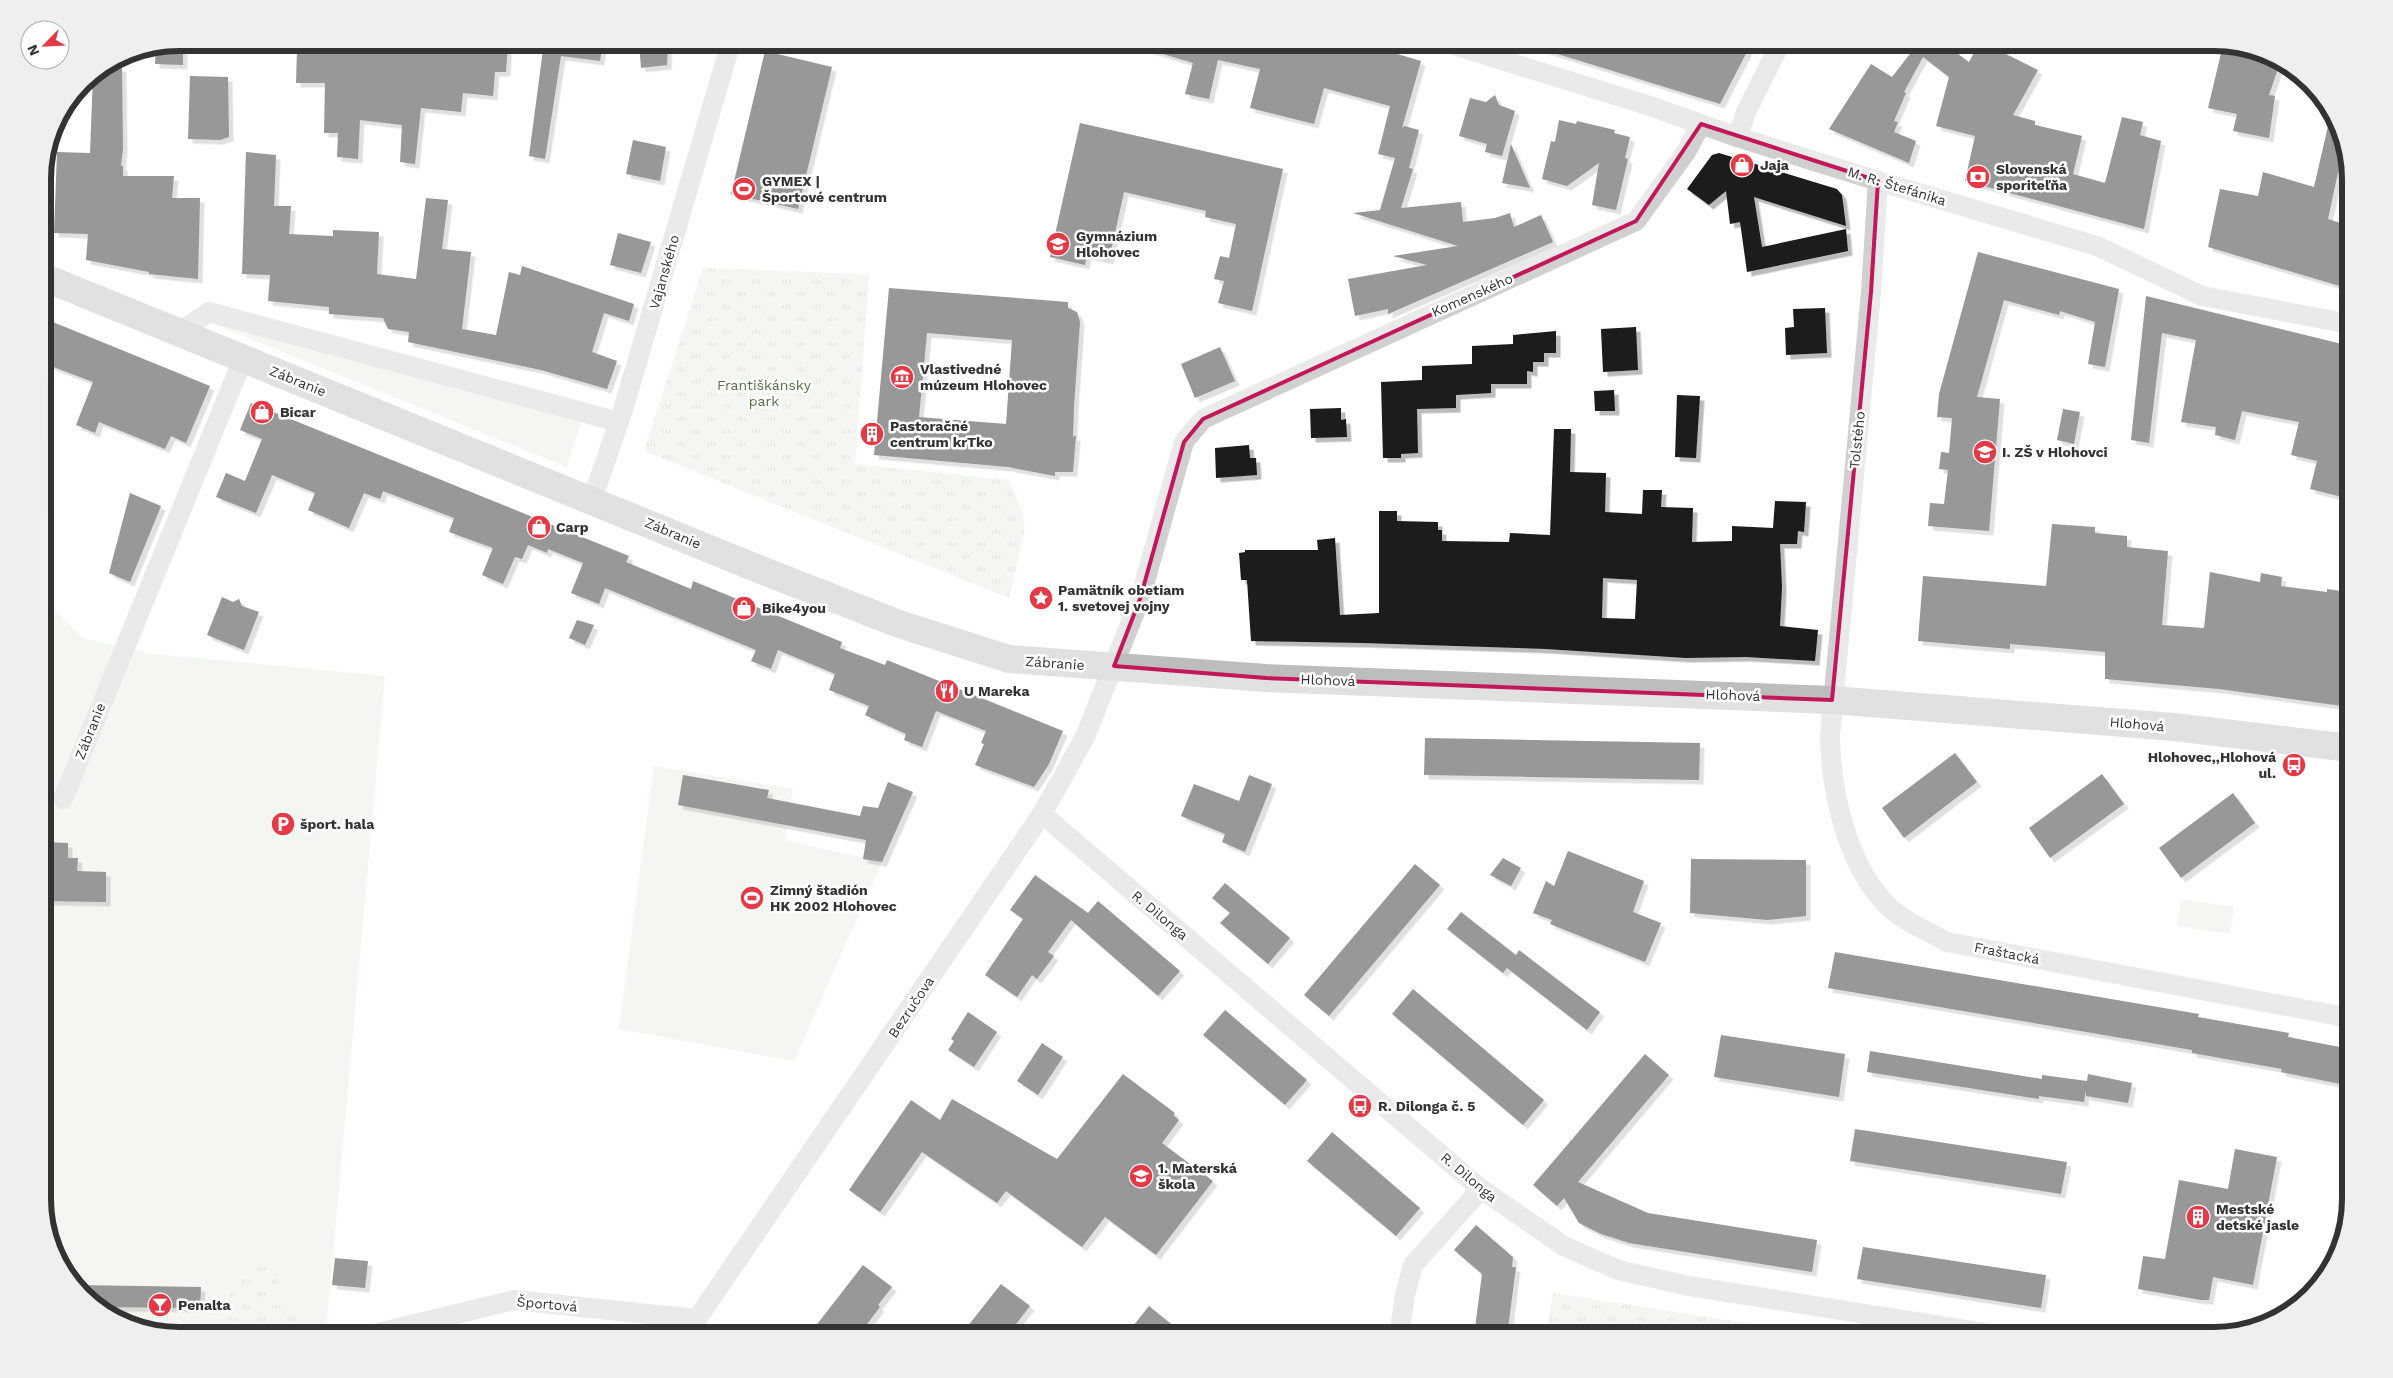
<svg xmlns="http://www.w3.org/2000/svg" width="2393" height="1378" font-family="'Work Sans',sans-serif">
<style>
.green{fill:#e6ecdf}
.park{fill:url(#park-tufts)}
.building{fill:#1a1a1a;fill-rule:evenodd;filter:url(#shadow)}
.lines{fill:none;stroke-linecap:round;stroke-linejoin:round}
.street{stroke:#d0d0d0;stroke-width:20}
.secondary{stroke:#bdbdbd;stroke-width:28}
.marked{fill:none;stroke:#c2185b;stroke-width:4;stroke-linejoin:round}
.labels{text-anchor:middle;stroke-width:5;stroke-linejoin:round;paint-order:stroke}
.poi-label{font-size:14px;font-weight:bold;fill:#333;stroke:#fff;text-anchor:start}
.street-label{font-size:14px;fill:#333;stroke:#fff}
.park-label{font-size:14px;fill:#56703f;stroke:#fff}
.rim{fill:none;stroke:#333;stroke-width:6}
</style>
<defs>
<pattern id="park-tufts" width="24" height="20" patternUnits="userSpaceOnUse" patternTransform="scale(1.25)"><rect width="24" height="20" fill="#e6ecdf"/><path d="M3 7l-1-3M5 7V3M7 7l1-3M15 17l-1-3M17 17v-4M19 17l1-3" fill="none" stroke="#c6cbc0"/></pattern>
<filter id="shadow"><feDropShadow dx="4.5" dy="4.5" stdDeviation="0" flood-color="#0004"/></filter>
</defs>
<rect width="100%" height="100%" fill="#fff"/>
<g class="green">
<polygon points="214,319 582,420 567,467 214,324"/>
<polygon points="43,599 81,636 90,640 154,654 385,676 326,1333 157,1330 111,1317 65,1275 43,1208"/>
<polygon points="654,766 793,789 785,840 882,862 794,1061 619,1029"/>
<polygon points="2181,899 2234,907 2230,934 2177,926"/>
</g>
<g class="park">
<polygon points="703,268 869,274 855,464 1009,480 1022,512 1025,528 1009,598 644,451"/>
<polygon points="266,1253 297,1323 206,1320"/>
<polygon points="1553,1293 1823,1335 1546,1335"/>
</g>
<g class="building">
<polygon points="183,42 183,65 155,64 156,47"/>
<polygon points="409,42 508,42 506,72 495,72 493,96 463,93 461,112 421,108 415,164 400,162 402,125 360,120 358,159 337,157 338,133 324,133 325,83 296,83 297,49 331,50 377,48 409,46"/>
<polygon points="544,42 603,42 600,61 561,56 545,159 529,156"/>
<polygon points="639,42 668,42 667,65 641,68"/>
<polygon points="1141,42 1357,42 1421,61 1402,128 1404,126 1419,130 1409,168 1413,169 1401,208 1461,202 1463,222 1495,218 1510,213 1514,227 1541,215 1553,242 1388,314 1388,309 1355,316 1348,279 1427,265 1393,256 1458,246 1353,213 1380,210 1395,158 1378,154 1390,106 1324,88 1314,124 1250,108 1260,69 1218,60 1209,99 1185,94 1193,63 1140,47"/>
<polygon points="1535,42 1752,42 1720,104 1535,47"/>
<polygon points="1904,42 1942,42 1969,62 1980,42 2005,42 2000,51 2038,70 2013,115 2035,121 2035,125 2082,136 2073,174 2105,183 2122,117 2143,122 2140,135 2161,141 2144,229 1965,181 1975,136 1936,126 1949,77 1923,57 1904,92 1906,93 1894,121 1898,122 1894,132 1916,141 1909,163 1829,129 1871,64 1892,77 1913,50"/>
<polygon points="2223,45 2281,60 2269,95 2275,96 2269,138 2233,131 2237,114 2208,108"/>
<polygon points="765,51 832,67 798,209 731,194"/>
<polygon points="110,64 114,67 122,67 123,149 121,166 123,166 123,176 174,176 172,198 200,198 198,279 149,274 149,272 86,260 88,234 54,233 57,152 90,153 93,75"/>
<polygon points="190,76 228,77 229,137 220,140 188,139"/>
<polygon points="1495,95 1499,105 1515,111 1502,156 1485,152 1487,144 1459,136 1470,98 1486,102"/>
<polygon points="2331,113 2343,149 2328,219 2350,226 2350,289 2208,247 2220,189 2258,196 2263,172 2314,187"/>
<polygon points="1559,120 1576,124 1577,121 1615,130 1614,133 1630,137 1625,158 1628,159 1616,210 1592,205 1599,163 1567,186 1542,179 1551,141 1555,142"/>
<polygon points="1080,123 1283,169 1252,311 1218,303 1224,281 1214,279 1220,256 1229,258 1236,224 1205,217 1206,211 1124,192 1109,260 1087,255 1085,265 1050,257"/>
<polygon points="633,140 666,147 660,181 626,174"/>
<polygon points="1511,144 1530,188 1502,183"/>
<polygon points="246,152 276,155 274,206 291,206 289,234 333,236 333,230 379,232 377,274 416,279 426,198 448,200 442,249 471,252 462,329 496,335 509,272 520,275 522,266 634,304 629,321 604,313 592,352 617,361 607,389 541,370 408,342 409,332 388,329 383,318 329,314 329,307 268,301 270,275 242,274"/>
<polygon points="1719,153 1837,189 1842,195 1846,226 1754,197 1762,247 1846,229 1848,251 1747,272 1740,222 1730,224 1726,191 1709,205 1687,189 1712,155"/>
<polygon points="618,233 651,242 641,273 610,265"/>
<polygon points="1978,252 2119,289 2105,367 2088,364 2095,322 2060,311 2059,315 2004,300 1977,397 2000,399 1989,531 1928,526 1930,503 1944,504 1948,470 1939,469 1941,452 1949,453 1952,418 1937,417 1939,394"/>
<path d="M889 288 1068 302V308L1077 312 1080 322 1074 406 1073 437 1076 435 1073 472H1055V476L1008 467 874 455ZM927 333 1012 340 1006 424 919 417Z"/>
<polygon points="2146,296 2350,346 2350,499 2310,489 2317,461 2291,455 2299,422 2242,411 2235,440 2215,435 2216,427 2181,422 2196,340 2162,333 2149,443 2131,440"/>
<polygon points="1825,308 1827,353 1786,355 1785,328 1794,327 1793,309"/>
<polygon points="43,318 210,386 186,443 171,436 165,449 99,422 95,433 76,425 93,382 43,363"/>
<polygon points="1636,327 1638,370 1603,372 1601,329"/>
<polygon points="1556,331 1556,353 1544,353 1544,362 1533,362 1533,372 1527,371 1527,384 1491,384 1491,393 1456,395 1456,408 1417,409 1418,453 1401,454 1401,458 1383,458 1381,382 1422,380 1422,366 1472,364 1472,346 1513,344 1513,335"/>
<polygon points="1220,347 1235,381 1195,398 1181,364"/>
<polygon points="1614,390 1615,411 1595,411 1594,391"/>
<polygon points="1677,395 1700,396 1696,458 1675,457"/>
<polygon points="251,403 629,556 626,562 691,589 693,581 842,642 840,648 885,665 887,660 1063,731 1049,764 1034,787 975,765 984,744 981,743 986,731 936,711 922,747 904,740 906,734 865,715 869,706 829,690 835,674 778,650 771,669 751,661 756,650 605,588 599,604 571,593 583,563 548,549 547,553 528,545 522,559 515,557 503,584 482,575 493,548 449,532 454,518 383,491 380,499 364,493 349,528 308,510 315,493 272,475 256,513 216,497 226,473 245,481 262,439 240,430"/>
<polygon points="1341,408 1341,420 1346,419 1347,437 1311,438 1310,409"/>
<polygon points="2063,409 2080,412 2074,444 2057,440"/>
<path d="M1554 429H1571L1570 472 1606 473 1605 512 1642 514 1643 490H1662L1661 507 1693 508 1692 542 1732 541V526L1773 528 1775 501 1806 502 1804 532 1798 531 1797 544H1780L1782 587 1780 626 1818 630 1815 661 1746 657 1686 658 1546 649 1363 643 1251 641 1247 580H1241L1239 553 1245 552V550H1318L1317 540 1335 538 1340 615 1379 613V511H1397V521L1438 522V530H1442V541L1509 542 1510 533 1550 535ZM1603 578 1637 580 1635 619 1602 618Z"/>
<polygon points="1249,445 1250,458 1256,458 1257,475 1216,478 1215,448"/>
<polygon points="130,493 161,506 130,582 109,573"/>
<polygon points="2052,524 2095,527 2095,533 2127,536 2127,547 2168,551 2162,625 2204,628 2210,572 2260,582 2261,573 2282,577 2281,586 2327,592 2327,589 2348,592 2342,654 2350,654 2350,707 2219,689 2105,679 2105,652 2010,644 2010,649 1918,641 1923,576 2046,586"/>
<polygon points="222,597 233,602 239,599 242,606 259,612 244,650 207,635"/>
<polygon points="577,620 594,625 585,645 569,638"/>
<polygon points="1425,738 1700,743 1699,780 1424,775"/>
<polygon points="1955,753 1977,782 1904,838 1882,808"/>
<polygon points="2102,774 2124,804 2050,858 2029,828"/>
<polygon points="683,775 769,790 767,798 860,816 863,806 878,808 888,782 913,792 882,862 863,859 866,840 678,805"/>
<polygon points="1249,775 1272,784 1245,852 1222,842 1225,834 1181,816 1194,784 1239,801"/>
<polygon points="2233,793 2255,823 2181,878 2159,848"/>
<polygon points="46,842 68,843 68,858 78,858 77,871 106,872 106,902 43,901 43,852 46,853"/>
<polygon points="1568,851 1644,881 1633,912 1661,923 1645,962 1550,924 1552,920 1533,913 1546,881 1554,886"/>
<polygon points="1503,858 1521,868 1511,886 1490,875"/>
<polygon points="1691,859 1806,860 1806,916 1767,920 1690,913"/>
<polygon points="1415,864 1440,885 1329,1016 1304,995"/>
<polygon points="1035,875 1088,913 1098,901 1180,971 1158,996 1071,920 1048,952 1054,956 1037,979 1032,975 1017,997 985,975 1023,919 1010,910"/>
<polygon points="1225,883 1290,938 1268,964 1220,923 1230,913 1212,898"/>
<polygon points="1461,912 1516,955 1519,950 1600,1012 1587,1030 1507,968 1503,973 1447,929"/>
<polygon points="1835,952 2199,1014 2198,1017 2289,1033 2288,1037 2350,1049 2350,1086 2281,1072 2282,1069 2192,1053 2192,1050 1828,988"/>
<polygon points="1413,989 1544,1100 1523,1125 1392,1014"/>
<polygon points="1225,1010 1307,1080 1285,1105 1203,1035"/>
<polygon points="968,1012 997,1032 974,1067 948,1050 954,1041 951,1039"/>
<polygon points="1721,1035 1845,1054 1839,1097 1714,1077"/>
<polygon points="1042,1043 1063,1057 1038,1095 1017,1081"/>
<polygon points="1870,1051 2042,1079 2042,1075 2087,1081 2088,1074 2132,1083 2128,1103 2086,1096 2086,1090 2084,1102 2039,1096 2039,1099 1867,1072"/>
<polygon points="1645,1054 1669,1075 1578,1182 1648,1213 1817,1240 1812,1272 1629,1243 1601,1234 1579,1223 1564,1198 1557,1206 1533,1185"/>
<polygon points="1123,1074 1175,1113 1173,1115 1179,1120 1162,1143 1213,1181 1156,1255 1105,1217 1082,1247 1006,1191 997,1203 922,1152 880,1212 849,1190 911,1100 940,1120 952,1099 1057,1159"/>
<polygon points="1855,1129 2067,1162 2061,1194 1850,1161"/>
<polygon points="1332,1132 1420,1208 1396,1236 1307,1161"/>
<polygon points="2235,1149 2277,1157 2253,1285 2213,1277 2209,1300 2201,1300 2138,1289 2143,1256 2165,1259 2179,1180 2228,1189"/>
<polygon points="1476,1225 1513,1257 1512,1267 1516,1267 1507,1336 1474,1336 1482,1274 1454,1250"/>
<polygon points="1863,1247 2046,1275 2041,1308 1857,1279"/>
<polygon points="335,1258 368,1261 365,1288 332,1285"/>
<polygon points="863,1265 892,1287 878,1305 880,1307 858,1336 808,1336"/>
<polygon points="1001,1284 1030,1306 1016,1324 1031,1336 960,1336"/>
<polygon points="76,1285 201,1287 200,1308 99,1307"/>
<polygon points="1149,1306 1186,1336 1125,1336"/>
</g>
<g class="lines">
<g class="street">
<polyline points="1444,42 1650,106 1737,137 1878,181 2097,246 2202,296 2350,324"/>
<polyline points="1737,137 1747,110 1781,42"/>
<path d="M1878 181 1871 292 1830 736C1831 792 1847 866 1888 906 1904 922 1928 931 1947 942L2350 1018"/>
<polyline points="179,332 209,312 619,422"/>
<polyline points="592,500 623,410 731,42"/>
<polyline points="63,799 243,359"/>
<polyline points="1042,814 1481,1189 1564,1246 1618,1270 1689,1286 1997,1335"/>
<polyline points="370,1335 514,1300 697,1319"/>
<polyline points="686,1335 1042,814 1085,737 1140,599 1184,442 1203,419 1636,221 1686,152 1701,124"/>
<polyline points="1399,1335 1405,1295 1413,1265 1481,1189"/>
</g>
<polyline class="secondary" points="43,277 756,568 899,624 1009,659 1266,678 1832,700 2174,727 2350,748"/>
</g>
<path d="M0 0H2393V1378H0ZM1701 124 1878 181 1871 292 1832 700 1266 678 1114 666 1140 599 1184 442 1203 419 1636 221Z" fill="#fff" fill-opacity=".55" fill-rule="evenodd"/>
<path class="marked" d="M1701 124 1878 181 1871 292 1832 700 1266 678 1114 666 1140 599 1184 442 1203 419 1636 221Z"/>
<defs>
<g id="shop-disc" transform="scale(1.25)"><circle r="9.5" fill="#e63946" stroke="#fff"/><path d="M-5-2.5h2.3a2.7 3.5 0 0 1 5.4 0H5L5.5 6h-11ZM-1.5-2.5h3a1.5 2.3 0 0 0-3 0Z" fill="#fff"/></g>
<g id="bank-disc" transform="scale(1.25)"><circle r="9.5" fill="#e63946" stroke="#fff"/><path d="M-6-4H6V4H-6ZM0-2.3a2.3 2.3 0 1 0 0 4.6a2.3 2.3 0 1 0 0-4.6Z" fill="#fff"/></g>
<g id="stadium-disc" transform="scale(1.25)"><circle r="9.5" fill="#e63946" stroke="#fff"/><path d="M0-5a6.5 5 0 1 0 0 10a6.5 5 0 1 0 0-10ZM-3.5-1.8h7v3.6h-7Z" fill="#fff"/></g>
<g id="school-disc" transform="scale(1.25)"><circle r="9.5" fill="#e63946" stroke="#fff"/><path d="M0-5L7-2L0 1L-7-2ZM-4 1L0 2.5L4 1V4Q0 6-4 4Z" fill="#fff"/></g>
<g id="museum-disc" transform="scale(1.25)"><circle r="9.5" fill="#e63946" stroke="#fff"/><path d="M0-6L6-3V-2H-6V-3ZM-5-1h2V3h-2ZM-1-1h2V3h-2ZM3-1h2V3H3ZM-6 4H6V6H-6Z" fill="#fff"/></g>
<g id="building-disc" transform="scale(1.25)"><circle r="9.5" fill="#e63946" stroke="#fff"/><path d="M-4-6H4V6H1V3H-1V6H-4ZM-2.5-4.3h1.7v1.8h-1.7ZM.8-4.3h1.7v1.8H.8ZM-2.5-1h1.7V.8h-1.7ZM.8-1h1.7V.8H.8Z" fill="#fff"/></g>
<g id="sight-disc" transform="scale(1.25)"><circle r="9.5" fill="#e63946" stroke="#fff"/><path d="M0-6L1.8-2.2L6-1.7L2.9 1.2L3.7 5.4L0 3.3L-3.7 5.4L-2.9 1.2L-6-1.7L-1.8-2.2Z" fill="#fff"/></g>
<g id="restaurant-disc" transform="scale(1.25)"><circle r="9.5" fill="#e63946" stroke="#fff"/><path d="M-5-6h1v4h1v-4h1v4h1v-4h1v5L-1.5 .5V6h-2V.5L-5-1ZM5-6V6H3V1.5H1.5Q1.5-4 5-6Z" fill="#fff"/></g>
<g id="bus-disc" transform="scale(1.25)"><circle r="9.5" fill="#e63946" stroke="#fff"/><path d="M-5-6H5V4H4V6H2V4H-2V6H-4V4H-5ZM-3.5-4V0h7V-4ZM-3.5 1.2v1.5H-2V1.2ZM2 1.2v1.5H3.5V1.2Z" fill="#fff"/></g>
<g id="parking-disc" transform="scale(1.25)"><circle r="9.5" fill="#e63946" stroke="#fff"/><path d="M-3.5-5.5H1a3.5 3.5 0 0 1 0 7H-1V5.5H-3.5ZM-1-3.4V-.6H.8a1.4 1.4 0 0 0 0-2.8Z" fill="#fff"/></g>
<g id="bar-disc" transform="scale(1.25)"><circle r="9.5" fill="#e63946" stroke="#fff"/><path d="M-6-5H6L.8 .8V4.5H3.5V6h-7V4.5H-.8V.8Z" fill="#fff"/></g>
</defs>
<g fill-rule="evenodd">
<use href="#shop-disc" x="1742" y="165"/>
<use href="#bank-disc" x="1978" y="177"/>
<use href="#stadium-disc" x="744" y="189"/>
<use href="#school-disc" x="1058" y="244"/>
<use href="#museum-disc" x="902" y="377"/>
<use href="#shop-disc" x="262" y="412"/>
<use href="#building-disc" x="872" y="434"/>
<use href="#school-disc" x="1985" y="452"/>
<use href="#shop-disc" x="539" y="527"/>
<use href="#sight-disc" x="1041" y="598"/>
<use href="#shop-disc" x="744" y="608"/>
<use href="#restaurant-disc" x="947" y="691"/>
<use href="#bus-disc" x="2294" y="765"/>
<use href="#parking-disc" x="283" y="824"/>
<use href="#stadium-disc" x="752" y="898"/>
<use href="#bus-disc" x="1360" y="1106"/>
<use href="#school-disc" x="1141" y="1176"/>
<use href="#building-disc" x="2198" y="1217"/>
<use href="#bar-disc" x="160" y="1305"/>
</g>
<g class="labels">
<g class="poi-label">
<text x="1760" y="170">Jaja</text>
<text x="1996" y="174">Slovenská<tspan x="1996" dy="16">sporiteľňa</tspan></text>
<text x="762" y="186">GYMEX |<tspan x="762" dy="16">Športové centrum</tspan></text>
<text x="1076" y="241">Gymnázium<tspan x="1076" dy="16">Hlohovec</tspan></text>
<text x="920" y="374">Vlastivedné<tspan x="920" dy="16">múzeum Hlohovec</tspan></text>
<text x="280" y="417">Bicar</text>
<text x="890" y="431">Pastoračné<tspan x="890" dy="16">centrum krTko</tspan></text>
<text x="2002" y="457">I. ZŠ v Hlohovci</text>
<text x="556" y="532">Carp</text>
<text x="1058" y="595">Pamätník obetiam<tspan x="1058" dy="16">1. svetovej vojny</tspan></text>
<text x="762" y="613">Bike4you</text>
<text x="964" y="696">U Mareka</text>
<text x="2276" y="762" text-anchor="end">Hlohovec,,Hlohová<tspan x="2276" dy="16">ul.</tspan></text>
<text x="300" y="829">šport. hala</text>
<text x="770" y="895">Zimný štadión<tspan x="770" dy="16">HK 2002 Hlohovec</tspan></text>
<text x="1378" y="1111">R. Dilonga č. 5</text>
<text x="1158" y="1173">1. Materská<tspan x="1158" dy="16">škola</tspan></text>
<text x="2216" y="1214">Mestské<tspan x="2216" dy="16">detské jasle</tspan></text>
<text x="178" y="1310">Penalta</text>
</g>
<g class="street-label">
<text transform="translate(1897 186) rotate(17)" y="5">M. R. Štefánika</text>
<text transform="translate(664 272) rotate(-74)" y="5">Vajanského</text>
<text transform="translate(1472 295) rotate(-24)" y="5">Komenského</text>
<text transform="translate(298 381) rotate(22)" y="5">Zábranie</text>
<text transform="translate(1857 440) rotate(-84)" y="5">Tolstého</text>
<text transform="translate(673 533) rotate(23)" y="5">Zábranie</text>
<text transform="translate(1055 663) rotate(4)" y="5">Zábranie</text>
<text transform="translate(1328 680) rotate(2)" y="5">Hlohová</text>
<text transform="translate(1733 695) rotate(2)" y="5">Hlohová</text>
<text transform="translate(2137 724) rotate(5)" y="5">Hlohová</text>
<text transform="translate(90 731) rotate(-68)" y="5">Zábranie</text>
<text transform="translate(1160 915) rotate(40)" y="5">R. Dilonga</text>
<text transform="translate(2007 953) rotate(11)" y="5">Fraštacká</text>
<text transform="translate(911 1007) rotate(-56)" y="5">Bezručova</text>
<text transform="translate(1469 1177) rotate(40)" y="5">R. Dilonga</text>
<text transform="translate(547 1304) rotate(5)" y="5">Športová</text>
</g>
<g class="park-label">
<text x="764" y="390">Františkánsky<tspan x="764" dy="16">park</tspan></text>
</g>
</g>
<path d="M0 0H2393V1378H0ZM179 51H2214A128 128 0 0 1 2342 179V1199A128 128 0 0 1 2214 1327H179A128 128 0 0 1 51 1199V179A128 128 0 0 1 179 51Z" fill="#efefef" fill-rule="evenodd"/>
<path class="rim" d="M179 51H2214A128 128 0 0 1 2342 179V1199A128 128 0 0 1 2214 1327H179A128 128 0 0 1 51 1199V179A128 128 0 0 1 179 51Z"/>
<g transform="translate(45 45) rotate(246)"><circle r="24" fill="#ffffff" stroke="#adadad"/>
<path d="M0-4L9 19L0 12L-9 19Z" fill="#e63946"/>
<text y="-8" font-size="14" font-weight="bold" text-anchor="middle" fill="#333333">N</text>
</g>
</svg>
